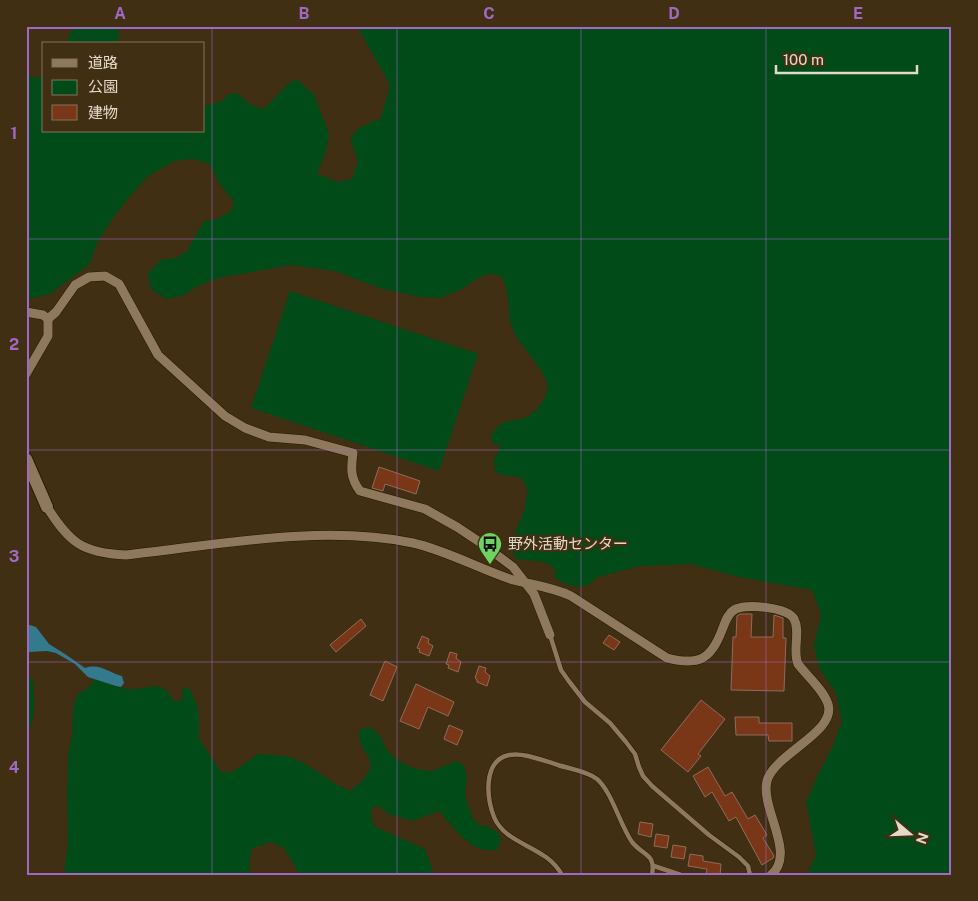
<svg xmlns="http://www.w3.org/2000/svg" width="978" height="901" font-family="'Public Sans','Noto Sans JP',sans-serif">
<style>
.green{fill:#014b19}
.water{fill:#337a8e}
.building{fill:#7a3717;stroke:#8e6c5d}
.lines{fill:none;stroke-linecap:round;stroke-linejoin:round}
.lane-casing{stroke:#271600;stroke-width:5.5}
.street-casing{stroke:#271600;stroke-width:10}
.secondary-casing{stroke:#271600;stroke-width:14}
.lane{stroke:#8e795c;stroke-width:4.5}
.street{stroke:#8e795c;stroke-width:9}
.secondary{stroke:#8e795c;stroke-width:12}
.grid{fill:none;stroke:#a069c3;stroke-width:1;stroke-opacity:0.55}
.labels{text-anchor:middle;stroke-width:4.5;stroke-linejoin:round;paint-order:stroke}
.poi-label{font-size:15px;fill:#e5d9ca;stroke:#412f13;text-anchor:start}
.neatline{fill:none;stroke:#a069c3;stroke-width:2}
.grid-label{font-size:16px;text-anchor:middle;font-weight:bold;fill:#a069c3}
</style>
<rect width="100%" height="100%" fill="#412f13"/>
<g class="green">
<polygon points="73,26 117,26 119,28 118,44 66,44"/>
<path d="M357 26H952V875H807L816 855 806 802 817 777 832 748 842 721 836 693 819 668 814 645 821 615 812 590 739 577 691 564 640 566 598 577 588 585 579 587 566 584 555 578 554 567 544 562 517 559 512 552V540L524 511 528 490 521 478C512 475 503 477 495 472L494 457 500 450 499 445 493 443 491 436C504 412 519 427 535 411 541 405 549 393 547 384 544 369 521 347 514 332 506 317 511 294 502 277L491 273 478 278 462 289 440 298 420 297 383 289 334 271 291 265 218 278 196 287 184 295 166 299 150 288 148 273 161 260 178 257 187 251 204 221 217 219 231 211 234 202 218 182 210 164 193 159 174 161 147 177 126 201 113 218 97 243 90 264 50 294 26 300V74L35 78 44 75V131H204V106L223 101 227 95 237 93 251 105 264 109 290 82 298 80 314 95 329 134 326 151 317 174 338 182 352 179 358 161 350 139 359 128 381 118 390 85Z"/>
<polygon points="290,291 478,354 439,471 251,408"/>
<path d="M26 673 33 681C34 701 37 719 26 736Z"/>
<path d="M94 680C106 680 117 688 128 689 148 691 160 676 173 700L178 702 183 698 182 692 184 687 190 689 196 703 199 715V739L221 772H232L258 754C269 755 282 755 293 758 314 766 330 784 351 791L364 779 371 766 369 758 360 743 359 730 369 727C384 736 379 738 388 751 397 762 416 771 430 771 436 771 450 763 456 761L463 765 467 776 465 790 466 799 473 819 479 825 489 827 497 832 501 838 497 850C468 853 457 830 439 811L413 821 388 814 379 806 372 807 371 816 375 827 425 849 434 875H300L284 848 271 842 251 849 249 869 253 875H64L68 842 67 800 68 753 72 736 73 709 77 695 88 688Z"/>
</g>
<path class="water" d="M30 625 36 627 49 644 65 654 85 668C100 663 107 672 122 676L124 683 121 687 116 686 88 677 75 664 56 653 47 651 29 652 26 649V628Z"/>
<g class="building">
<polygon points="379,467 420,481 416,494 385,484 383,491 372,488"/>
<polygon points="740,614 752,614 751,637 773,637 774,615 783,618 783,638 786,638 784,691 731,690 733,637 736,637 737,616"/>
<polygon points="361,619 366,626 336,652 330,645"/>
<polygon points="609,635 620,642 614,650 603,643"/>
<polygon points="422,636 429,639 428,643 433,646 429,656 419,652 420,649 417,648"/>
<polygon points="450,652 457,654 456,658 461,662 458,672 448,668 449,665 446,664"/>
<polygon points="385,661 397,667 383,701 370,695"/>
<polygon points="479,666 486,668 485,672 490,676 487,686 477,682 477,680 475,678"/>
<polygon points="416,684 454,702 448,716 428,707 419,729 400,721"/>
<polygon points="701,700 725,719 698,754 701,756 688,772 661,750"/>
<polygon points="735,717 759,717 759,723 792,723 792,741 769,741 768,735 736,735"/>
<polygon points="449,725 463,731 457,745 444,739"/>
<polygon points="708,767 725,796 732,792 748,819 755,815 767,835 763,838 774,856 773,858 762,865 736,817 729,821 712,792 705,797 693,776"/>
<polygon points="640,822 653,824 651,837 638,834"/>
<polygon points="656,834 669,836 667,848 654,846"/>
<polygon points="673,845 686,847 684,859 671,857"/>
<polygon points="690,854 703,856 703,861 721,864 720,875 706,875 707,869 688,866"/>
</g>
<g class="lines">
<g class="lane-casing">
<g id="lane">
<polyline points="550,635 561,670 568,680 585,702 610,723 626,742 635,754 639,767 643,776 652,786 709,835 739,857 748,866 750,875"/>
<polyline points="654,866 681,875"/>
<path d="M562 875C546 845 506 846 494 817 487 799 482 761 509 755 524 752 544 761 558 765 570 769 587 771 597 779 612 792 620 825 632 842 643 856 656 853 652 875"/>
</g>
</g>
<g class="street-casing">
<g id="street">
<polyline points="26,312 43,315 48,319"/>
<path d="M48 319 56 312 75 285 89 277 105 276 119 284 158 355 225 416 245 428 269 437 305 440 353 453C351 468 350 478 360 491L425 509 457 527 481 543 513 567 534 594 550 635"/>
<polyline points="26,374 48,336 48,319"/>
<path d="M47 507C70 543 82 553 126 555 217 545 322 524 413 543 448 551 479 569 513 580 533 585 552 587 571 596L667 658C698 666 711 660 722 630 725 623 727 614 734 610 744 603 788 607 794 619 801 632 792 650 798 664 807 676 823 689 828 704 837 732 774 754 767 781 760 808 797 854 771 875"/>
</g>
</g>
<g class="secondary-casing">
<polyline id="secondary" points="26,459 47,507"/>
</g>
<use href="#lane" class="lane"/>
<use href="#street" class="street"/>
<use href="#secondary" class="secondary"/>
</g>
<path class="grid" d="M212 26V875M397 26V875M581 26V875M766 26V875M26 239H952M26 450H952M26 662H952"/>
<defs>
<g id="bus-pin" transform="scale(1.25)"><path d="M0 17L-7.5 6A9.5 9.5 0 1 1 7.5 6Z" fill="#6ed361" stroke="#412f13"/><path d="M-5-6H5V4H4V6H2V4H-2V6H-4V4H-5ZM-3.5-4V0h7V-4ZM-3.5 1.2v1.5H-2V1.2ZM2 1.2v1.5H3.5V1.2Z" fill="#111"/></g>
</defs>
<g fill-rule="evenodd">
<use href="#bus-pin" x="490" y="544"/>
</g>
<g class="labels">
<g class="poi-label">
<text x="508" y="549">野外活動センター</text>
</g>
</g>
<rect width="978" height="901" fill="none" stroke="#412f13" stroke-width="55"/>
<rect x="42" y="42" width="162" height="90" fill="#412f13" stroke="#83735c"/>
<rect x="52" y="59" width="25" height="8" fill="#8e795c" stroke="#83735c"/>
<text x="88" y="68" font-size="15" fill="#e5d9ca">道路</text>
<rect x="52" y="80" width="25" height="15" fill="#014b19" stroke="#83735c"/>
<text x="88" y="92" font-size="15" fill="#e5d9ca">公園</text>
<rect x="52" y="105" width="25" height="15" fill="#7a3717" stroke="#83735c"/>
<text x="88" y="118" font-size="15" fill="#e5d9ca">建物</text>
<g transform="translate(910 834) rotate(109)" stroke="#412f13" stroke-width="4" paint-order="stroke">
<path d="M0-4L9 19L0 12L-9 19Z" fill="#e5d9ca"/>
<text y="-8" font-size="14" font-weight="bold" text-anchor="middle" fill="#e5d9ca">N</text>
</g>
<path d="M776 65v8h141v-8" fill="none" stroke="#e5d9ca" stroke-width="2.5"/>
<text x="783" y="65" font-size="15" fill="#e5d9ca" stroke="#412f13" stroke-width="4" paint-order="stroke">100 m</text>
<rect x="28" y="28" width="922" height="846" class="neatline"/>
<g class="grid-label">
<text x="120" y="19">A</text>
<text x="304" y="19">B</text>
<text x="489" y="19">C</text>
<text x="674" y="19">D</text>
<text x="858" y="19">E</text>
<text x="14" y="139">1</text>
<text x="14" y="350">2</text>
<text x="14" y="562">3</text>
<text x="14" y="773">4</text>
</g>
</svg>
